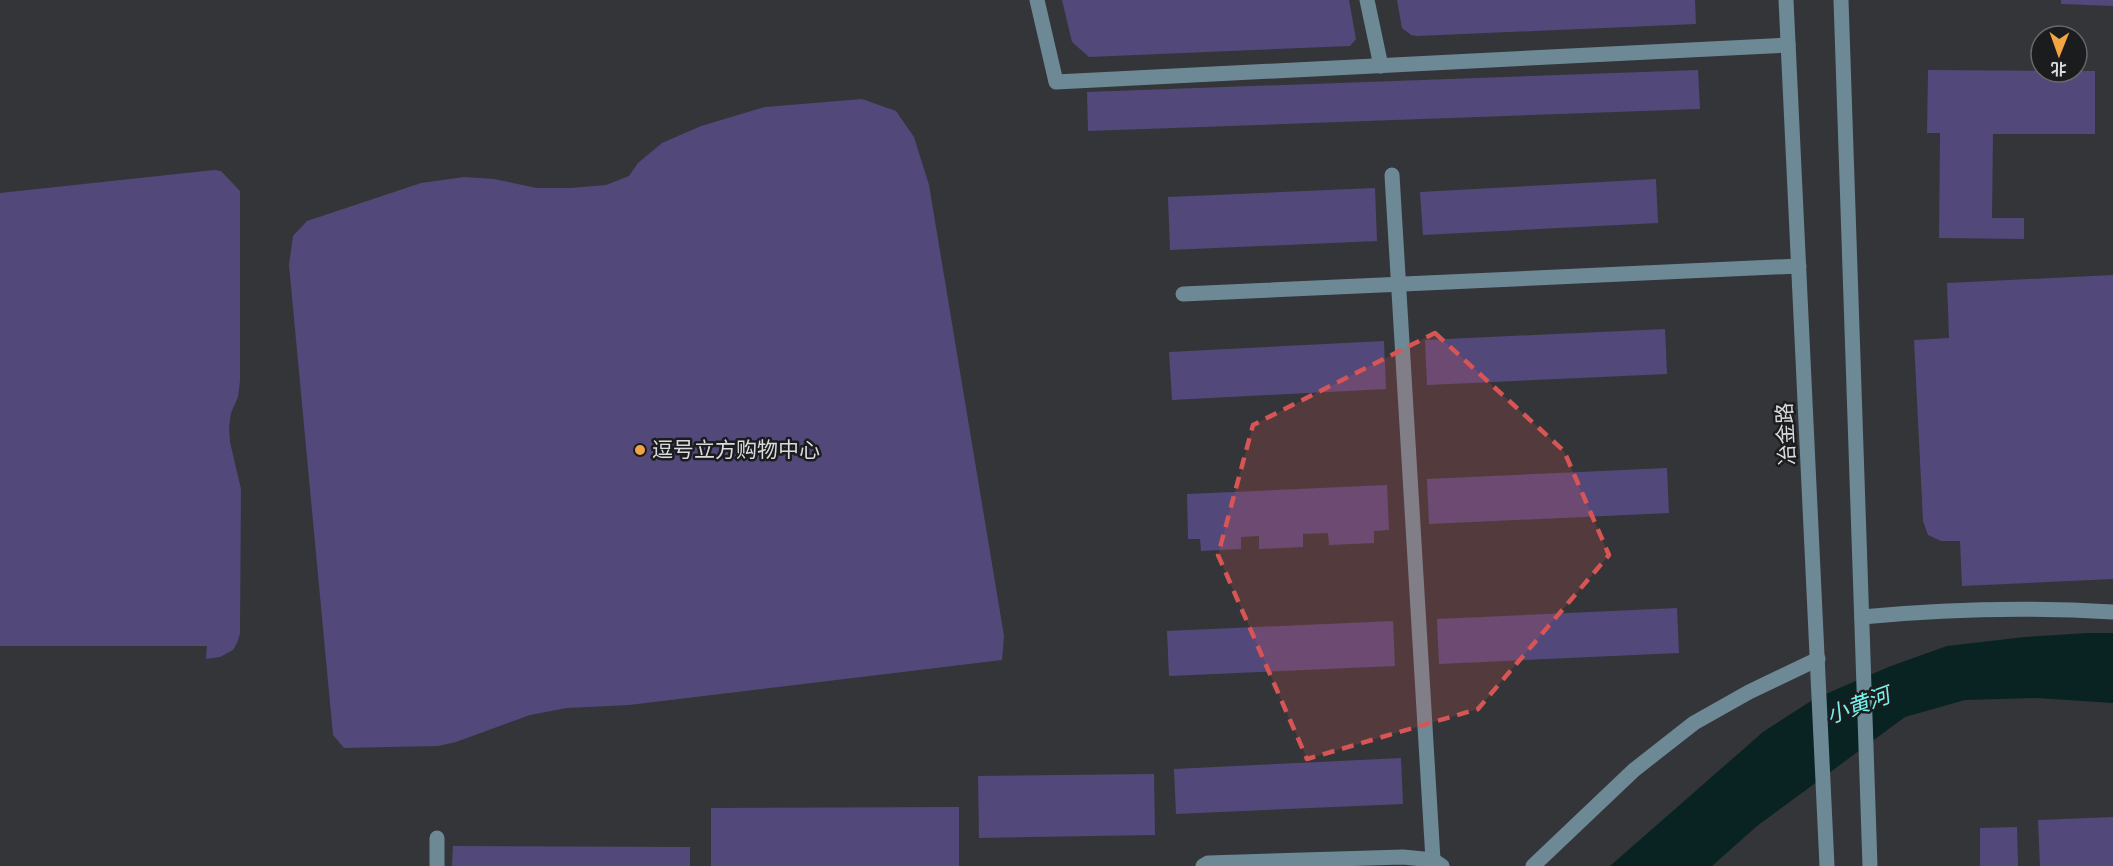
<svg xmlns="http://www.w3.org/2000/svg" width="2113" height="866" font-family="Quicksand,'Noto Sans SC',sans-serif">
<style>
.water{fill:#082322}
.building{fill:#53487a}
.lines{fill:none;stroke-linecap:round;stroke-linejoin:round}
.minor{stroke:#6d8995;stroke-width:15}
.marked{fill:#d75555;fill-opacity:0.2;stroke:#d75555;stroke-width:4.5;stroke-dasharray:12 8;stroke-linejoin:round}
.poi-dot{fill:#f3a443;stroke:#1b1c1e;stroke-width:2}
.labels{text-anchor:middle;stroke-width:5;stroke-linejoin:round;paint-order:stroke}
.street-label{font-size:21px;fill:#d9dbdd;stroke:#1b1c1e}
.poi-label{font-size:21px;fill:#d9dbdd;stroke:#1b1c1e;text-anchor:start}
.water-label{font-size:22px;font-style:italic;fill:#74f2eb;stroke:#1b1c1e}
</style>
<rect width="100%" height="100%" fill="#333538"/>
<polygon class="water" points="2088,633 2113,633 2113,703 2037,698 1965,700 1905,717 1757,826 1712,866 1610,866 1763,732 1814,699 1891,666 1947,646 2025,637"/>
<g class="building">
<polygon points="1062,0 1349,0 1356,39 1350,46 1089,57 1072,42"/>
<polygon points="1397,0 1695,0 1696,24 1417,36 1411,35 1402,28"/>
<polygon points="2061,0 2113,0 2113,6 2061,4"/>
<polygon points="1698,70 1700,109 1088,131 1087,92"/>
<polygon points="1928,70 2095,71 2095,134 1993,134 1992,218 2024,218 2024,239 1939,238 1940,133 1927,133"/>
<polygon points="862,99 896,111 914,137 929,185 1004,636 1002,660 629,705 567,708 530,715 456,742 438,746 344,748 333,735 289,265 293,236 307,221 421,183 464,177 494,179 537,188 571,188 606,185 629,176 638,163 662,143 701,126 765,107"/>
<polygon points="214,170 221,171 240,191 240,381 238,397 231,413 229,427 230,442 241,489 240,634 237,643 233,650 220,657 206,659 207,646 0,646 0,193"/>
<polygon points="1656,179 1658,223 1423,235 1420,192"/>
<polygon points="1375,188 1377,241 1170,250 1168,197"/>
<polygon points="2113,275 2113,579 1962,586 1960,541 1941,541 1928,535 1923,521 1914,340 1949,338 1947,283"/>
<polygon points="1665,329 1667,374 1427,385 1425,340"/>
<polygon points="1384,341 1386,389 1172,400 1169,352"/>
<polygon points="1667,468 1669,513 1429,524 1427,479"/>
<polygon points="1387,485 1389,530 1374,531 1374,543 1329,545 1328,533 1303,534 1303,547 1259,549 1259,536 1241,537 1241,549 1201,551 1200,539 1188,539 1187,494"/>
<polygon points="1677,608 1679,653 1439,664 1437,619"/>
<polygon points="1393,621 1395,666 1169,676 1167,631"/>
<polygon points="1401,758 1403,804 1176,814 1174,769"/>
<polygon points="1154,774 1155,835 979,838 978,776"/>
<polygon points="959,807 959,866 711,866 711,808"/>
<polygon points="2113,817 2113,866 2040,866 2038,820"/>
<polygon points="2017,827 2018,866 1980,866 1980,828"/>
<polygon points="453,846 690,847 690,866 452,866"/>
</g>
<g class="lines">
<g class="minor">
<polyline points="1037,0 1056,82 1788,45"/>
<polyline points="1367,0 1381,66"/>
<polyline points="1786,0 1827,866"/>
<polyline points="1841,0 1870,866"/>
<polyline points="1392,175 1433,860"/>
<polyline points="1183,294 1799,266"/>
<path d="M1862 617C1945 609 2030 607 2113 612"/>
<polyline points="437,838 437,866"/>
<polyline points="1203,866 1208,863 1403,857 1433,860 1442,866"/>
<polyline points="1533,866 1634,770 1694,723 1749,692 1818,659"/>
</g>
</g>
<path class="marked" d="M1435 333 1564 451 1609 555 1478 709 1307 759 1218 555 1253 425Z"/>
<circle class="poi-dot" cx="640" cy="450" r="6"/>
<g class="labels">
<g class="street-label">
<text transform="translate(1786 434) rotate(-93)" y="7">冶金路</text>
</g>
<g class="poi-label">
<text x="652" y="457">逗号立方购物中心</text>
</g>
<g class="water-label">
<text transform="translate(1858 705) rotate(-20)" y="8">小黄河</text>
</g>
</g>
<g transform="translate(2059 54) rotate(181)"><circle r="28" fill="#1b1c1e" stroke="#67686a" stroke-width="1.5"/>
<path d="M0-4.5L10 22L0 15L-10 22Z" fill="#f3a443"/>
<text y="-9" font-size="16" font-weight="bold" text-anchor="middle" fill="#d9dbdd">北</text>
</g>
</svg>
